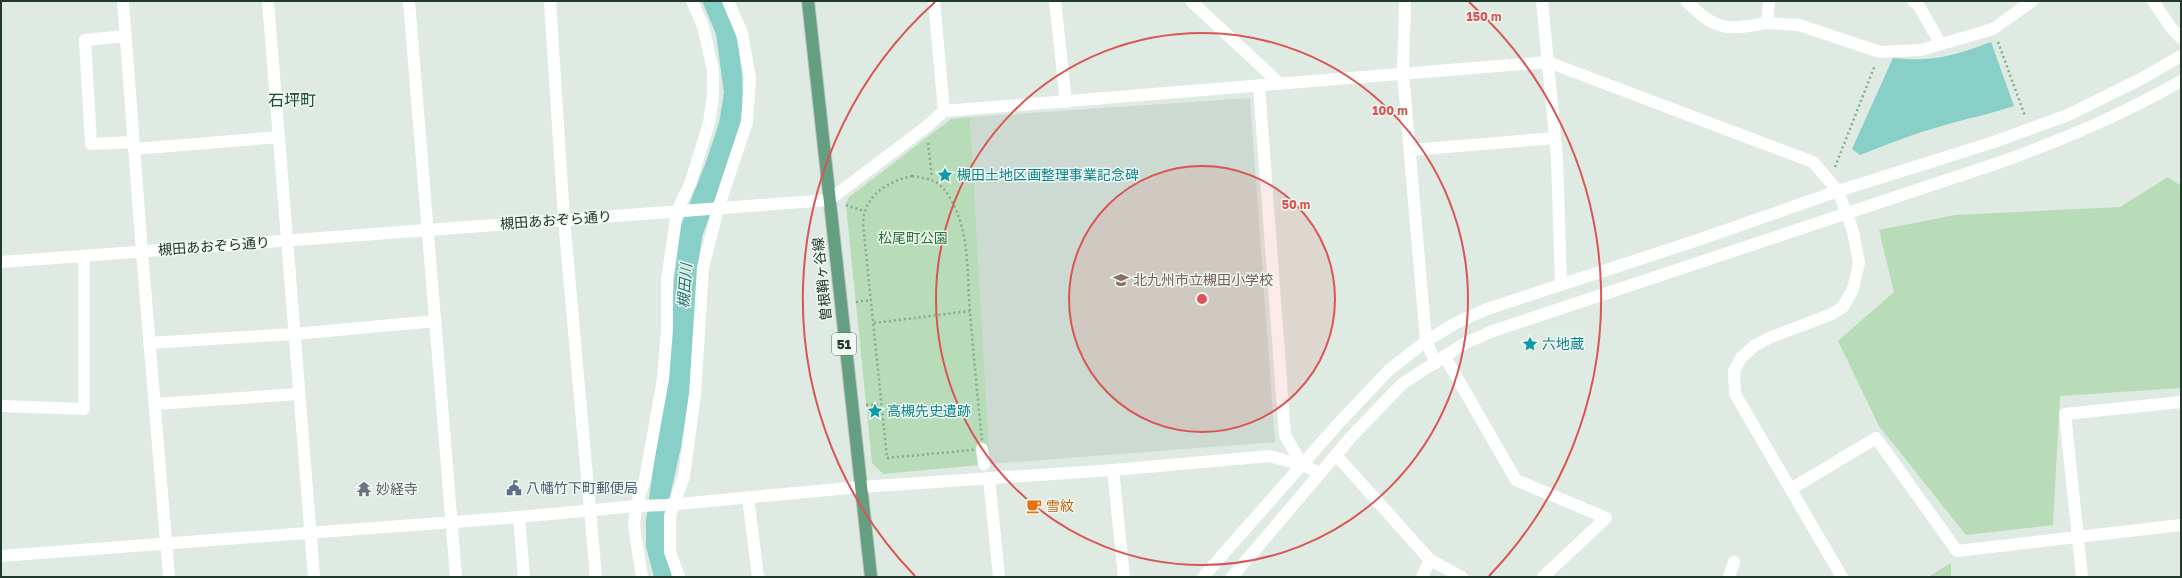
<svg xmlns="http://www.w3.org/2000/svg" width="2182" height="578" font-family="'Golos Text','Noto Sans JP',sans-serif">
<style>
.built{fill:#cddad1}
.green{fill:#b8dbb8}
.water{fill:#87cfc7}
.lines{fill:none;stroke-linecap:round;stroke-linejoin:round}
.primary-casing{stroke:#bcc4c0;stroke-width:14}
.path{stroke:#80ad93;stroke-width:2.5;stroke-dasharray:2 3;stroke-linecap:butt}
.pedestrian{stroke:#fff;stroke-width:12}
.minor{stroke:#fff;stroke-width:12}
.tertiary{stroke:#fff;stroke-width:12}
.primary{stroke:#649f81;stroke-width:12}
.ring{fill:none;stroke:#da5555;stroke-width:2}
.labels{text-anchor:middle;stroke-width:3;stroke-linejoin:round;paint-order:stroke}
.shield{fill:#eff7f1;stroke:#5e7267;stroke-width:1}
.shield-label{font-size:13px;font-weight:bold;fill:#20392c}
.culture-label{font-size:14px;fill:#0d838f;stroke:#eff7f1;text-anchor:start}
.street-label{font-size:14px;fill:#20392c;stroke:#eff7f1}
.park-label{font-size:14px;fill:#2c6f34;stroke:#eff7f1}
.education-label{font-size:14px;fill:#785e54;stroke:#eff7f1;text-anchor:start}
.service-label{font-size:14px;fill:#4e5e75;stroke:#eff7f1;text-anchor:start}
.worship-label{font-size:14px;fill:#5b616d;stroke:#eff7f1;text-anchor:start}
.food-label{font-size:14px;fill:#c56008;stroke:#eff7f1;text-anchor:start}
.water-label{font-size:15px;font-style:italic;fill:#1c736c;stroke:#eff7f1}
.quarter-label{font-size:16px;fill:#1d4b34;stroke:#eff7f1}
.centre{fill:#da5555;stroke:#eff7f1;stroke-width:2}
.ring-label{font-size:12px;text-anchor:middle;font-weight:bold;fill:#da5555;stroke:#eff7f1;stroke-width:3;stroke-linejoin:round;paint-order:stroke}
</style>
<rect width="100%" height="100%" fill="#dfeae2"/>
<polygon class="built" points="1250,98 1275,442 990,464 970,117"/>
<g class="green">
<polygon points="970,117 990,464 883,474 872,463 846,205 848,198 951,119"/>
<polygon points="2168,177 2181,186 2181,388 2060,396 2053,525 1966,535 1879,426 1838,341 1894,292 1879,230 1955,215 2120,207"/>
<polygon points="1951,563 1951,577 1928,577"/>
</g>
<g class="water">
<polygon points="702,1 722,1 738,41 742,75 743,106 739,134 702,237 698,264 690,387 681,447 665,518 664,547 672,577 654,577 646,547 646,521 671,338 674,279 681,225 706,162 719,123 724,93 716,34"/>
<path d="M1991 42 2014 106C1991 114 1968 118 1945 125 1916 133 1888 144 1860 155L1852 149 1893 58C1934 62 1953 56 1991 42Z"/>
</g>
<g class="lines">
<g class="primary-casing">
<polyline id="primary" points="808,1 871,577"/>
</g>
<g class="path">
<polyline points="1998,42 2025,116"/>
<polyline points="928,143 932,178"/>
<polyline points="1835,167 1875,65"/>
<path d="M912 176C932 179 941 181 951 200 970 232 967 276 970 313 974 358 978 404 983 449L887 458 863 224C864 196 886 182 912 176Z"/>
<polyline points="846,205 864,211"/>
<polyline points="856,302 871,300"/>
<polyline points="874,323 970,311"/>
<polyline points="866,405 881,405"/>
</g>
<polyline class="pedestrian" points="982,449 984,464"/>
<g class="minor">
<polyline points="123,1 142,252 169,577"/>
<polyline points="268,1 314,577"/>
<polyline points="409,1 456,577"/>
<polyline points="550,1 564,219 596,577"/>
<polyline points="934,1 944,111"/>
<polyline points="1055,1 1066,102"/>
<polyline points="1191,1 1280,84"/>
<polyline points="1405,1 1403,73 1426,341 1436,363"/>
<polyline points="1542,1 1557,158 1561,285"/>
<path d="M1686 1C1718 32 1726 30 1767 23"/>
<polyline points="1769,1 1767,23 1799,25 1880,52 1921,50 1993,29 2032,1"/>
<polyline points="1913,1 1919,6 1940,43"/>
<polyline points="2153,1 2172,29 2181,38"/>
<polyline points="126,36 85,40 91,144 133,142"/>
<polyline points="1259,86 1285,435 1302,465"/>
<polyline points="134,149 279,137"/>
<polyline points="1410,150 1555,138"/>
<polyline points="1,262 829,200 926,127 944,111 1548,62 1813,162 1838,191"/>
<polyline points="149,343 294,334 436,321"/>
<polyline points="1445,357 1516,480 1606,518 1543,577"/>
<polyline points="155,404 298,394"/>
<polyline points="1,406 84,409 84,256"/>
<polyline points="1336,455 1430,560 1462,577"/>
<polyline points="1113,470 1124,577"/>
<polyline points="989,478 999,577"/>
<polyline points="1791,489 1876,438 1957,551 2181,525"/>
<polyline points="748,497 758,577"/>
<polyline points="519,517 524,577"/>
<polyline points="642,577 634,526 636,506 645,479 663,379 667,329 667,280 677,211 690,184 709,123 713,96 713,70 703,26 692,1"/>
<polyline points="679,577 670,552 670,516 684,476 695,395 703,268 718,209 747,122 750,78 742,33 728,1"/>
<polyline points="1422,577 1430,560"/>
<polyline points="1729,577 1734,562"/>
<polyline points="2082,577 2065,414 2181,402"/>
</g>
<g class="tertiary">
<polyline points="1838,191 1853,231 1859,263 1853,289 1843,307 1832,314 1769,338 1754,346 1741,358 1734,371 1735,394 1842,577"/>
<polyline points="1,556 519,517 636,506 667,505 860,487 1113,470 1270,456 1302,465 1320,473"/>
<polyline points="1203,577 1337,425 1389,370 1426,341 1454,324 1487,309 1695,241 1838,191 1991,143 2068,115 2141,79 2181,56"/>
<path d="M1232 577 1351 437 1402 384 1465 343 1493 331 2001 162C2064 139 2122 115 2181 81"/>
</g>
<use href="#primary" class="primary"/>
</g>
<circle cx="1202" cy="299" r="133" fill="#da5555" fill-opacity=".12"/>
<g class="ring">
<circle cx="1202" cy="299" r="133"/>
<circle cx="1202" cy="299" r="266"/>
<path d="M915 576A399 399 0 0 1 935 2M1469 2A399 399 0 0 1 1489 576"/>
</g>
<defs>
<g id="sight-bare" transform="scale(1.2)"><path d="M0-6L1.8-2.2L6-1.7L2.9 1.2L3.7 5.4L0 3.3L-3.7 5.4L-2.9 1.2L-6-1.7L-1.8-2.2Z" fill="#0f9aa8" stroke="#eff7f1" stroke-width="2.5" paint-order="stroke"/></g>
<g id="school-bare" transform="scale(1.2)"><path d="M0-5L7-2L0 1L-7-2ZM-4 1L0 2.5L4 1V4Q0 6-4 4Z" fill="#8d6e63" stroke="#eff7f1" stroke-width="2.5" paint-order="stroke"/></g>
<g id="civic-bare" transform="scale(1.2)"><path d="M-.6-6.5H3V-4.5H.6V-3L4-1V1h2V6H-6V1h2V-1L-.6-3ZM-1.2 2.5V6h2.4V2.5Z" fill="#5c6f8a" stroke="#eff7f1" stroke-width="2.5" paint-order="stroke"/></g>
<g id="temple-bare" transform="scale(1.2)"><path d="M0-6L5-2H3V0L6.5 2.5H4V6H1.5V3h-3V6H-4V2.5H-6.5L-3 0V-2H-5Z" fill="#6b7280" stroke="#eff7f1" stroke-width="2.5" paint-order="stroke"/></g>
<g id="cafe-bare" transform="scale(1.2)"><path d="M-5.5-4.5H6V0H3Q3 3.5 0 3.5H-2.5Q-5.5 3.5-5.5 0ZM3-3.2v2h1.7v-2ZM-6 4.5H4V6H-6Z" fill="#e8710a" stroke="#eff7f1" stroke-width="2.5" paint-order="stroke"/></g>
</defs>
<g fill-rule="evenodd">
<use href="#sight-bare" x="945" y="175"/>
<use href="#school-bare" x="1121" y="280"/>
<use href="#sight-bare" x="1530" y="344"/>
<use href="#sight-bare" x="875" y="411"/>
<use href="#civic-bare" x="514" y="488"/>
<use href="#temple-bare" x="364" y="489"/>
<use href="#cafe-bare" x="1034" y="506"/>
</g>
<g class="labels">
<rect class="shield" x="832" y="333" width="24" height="22" rx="3"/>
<g class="shield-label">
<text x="844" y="349">51</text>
</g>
<g class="culture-label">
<text x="957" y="180">槻田土地区画整理事業記念碑</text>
<text x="1542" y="349">六地蔵</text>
<text x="887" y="416">高槻先史遺跡</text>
</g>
<g class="street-label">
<text transform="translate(556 220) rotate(-4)" y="5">槻田あおぞら通り</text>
<text transform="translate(214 246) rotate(-4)" y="5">槻田あおぞら通り</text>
<text transform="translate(822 279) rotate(-96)" y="5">曽根鞘ヶ谷線</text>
</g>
<g class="park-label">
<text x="913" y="243">松尾町公園</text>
</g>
<g class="education-label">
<text x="1133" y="285">北九州市立槻田小学校</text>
</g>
<g class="service-label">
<text x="526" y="493">八幡竹下町郵便局</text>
</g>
<g class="worship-label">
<text x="376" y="494">妙経寺</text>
</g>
<g class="food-label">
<text x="1046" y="511">雪紋</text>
</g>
<g class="water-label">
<text transform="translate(685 286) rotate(-86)" y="5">槻田川</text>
</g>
<g class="quarter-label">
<text x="292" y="106">石坪町</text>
</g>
</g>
<circle cx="1202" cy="299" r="6" class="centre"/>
<g class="ring-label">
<text x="1484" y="21">150 m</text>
<text x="1390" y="115">100 m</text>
<text x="1296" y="209">50 m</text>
</g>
<rect width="2182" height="578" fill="none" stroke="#20392c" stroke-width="4"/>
</svg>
